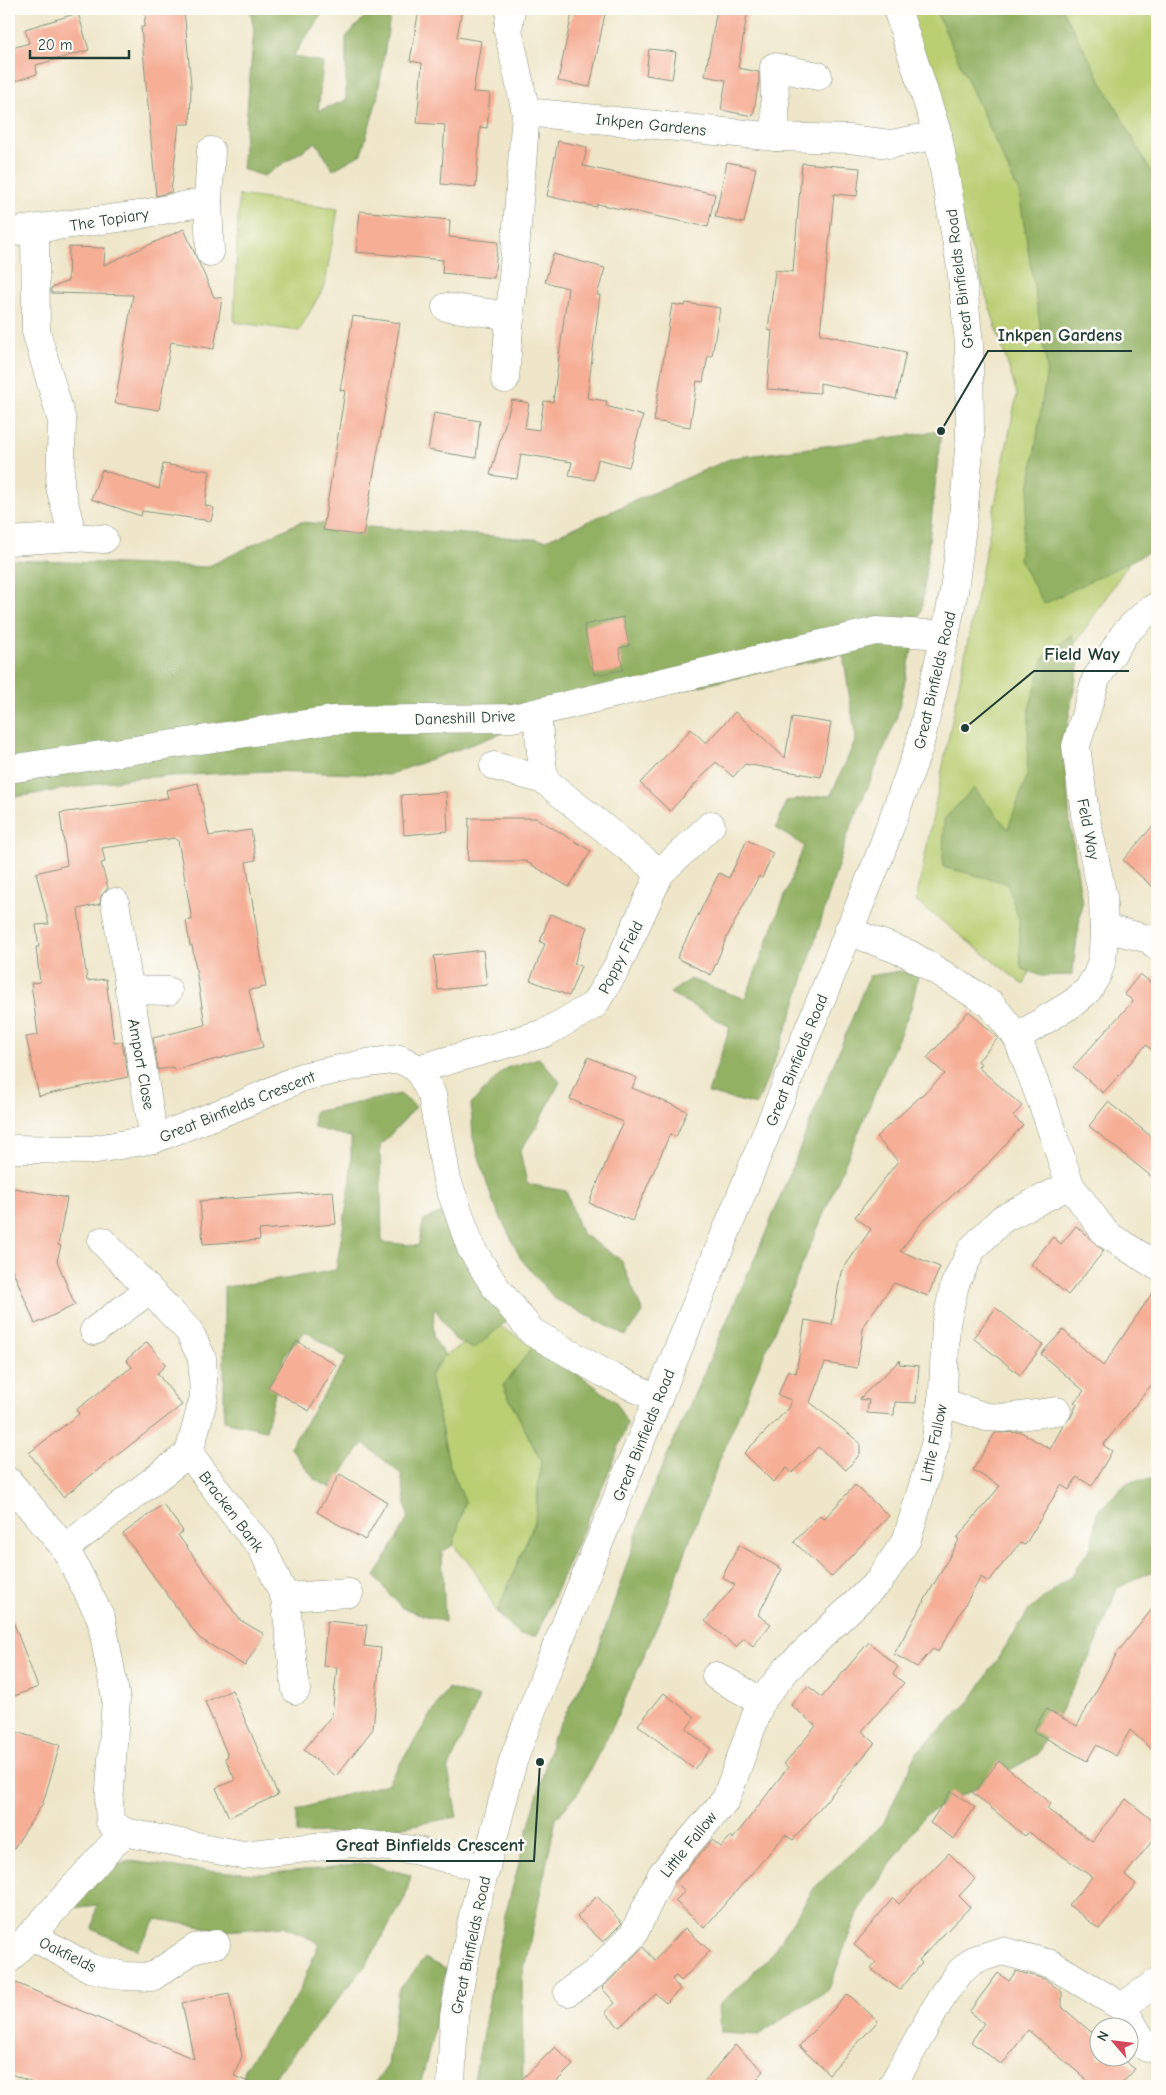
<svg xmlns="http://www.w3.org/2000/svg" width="1166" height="2095" font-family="'Comic Neue',sans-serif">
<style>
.green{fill:#bace72;stroke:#6c8653}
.forest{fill:#93b164;stroke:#59774c}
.building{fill:#f6ae95}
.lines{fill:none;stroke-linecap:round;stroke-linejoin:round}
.minor-casing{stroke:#87927e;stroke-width:29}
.minor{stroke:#fff;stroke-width:28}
.labels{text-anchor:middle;stroke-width:5;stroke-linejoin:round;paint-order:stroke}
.street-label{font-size:16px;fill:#1f3d34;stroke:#fdfcf7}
.leader{fill:none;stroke:#1f3d34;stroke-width:2}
.callout-dot{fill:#1f3d34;stroke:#fdfcf7;stroke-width:2}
.callout-label{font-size:18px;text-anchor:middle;font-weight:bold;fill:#1f3d34;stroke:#fdfcf7;stroke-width:5;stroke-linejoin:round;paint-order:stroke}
</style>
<rect width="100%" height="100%" fill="#fdfcf7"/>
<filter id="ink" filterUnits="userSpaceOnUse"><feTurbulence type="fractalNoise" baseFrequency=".02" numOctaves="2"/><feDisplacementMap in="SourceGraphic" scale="10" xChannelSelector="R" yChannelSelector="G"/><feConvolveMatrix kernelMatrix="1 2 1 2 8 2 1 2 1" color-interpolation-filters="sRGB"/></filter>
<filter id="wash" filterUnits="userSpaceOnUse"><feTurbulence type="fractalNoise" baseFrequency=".0096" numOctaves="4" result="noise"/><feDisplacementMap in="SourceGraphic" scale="20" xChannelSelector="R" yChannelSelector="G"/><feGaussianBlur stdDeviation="1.12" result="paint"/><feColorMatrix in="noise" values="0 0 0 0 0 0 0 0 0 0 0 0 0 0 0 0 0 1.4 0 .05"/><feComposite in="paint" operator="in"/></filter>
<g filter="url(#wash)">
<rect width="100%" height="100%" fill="#efe6c9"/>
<g class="green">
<polygon points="896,9 1157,9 1157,525 1153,527 1042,693 1062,890 1024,985 916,901 1017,394"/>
<polygon points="239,195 338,209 325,285 299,331 234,322"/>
<polygon points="496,1325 534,1345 503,1386 541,1461 535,1521 497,1613 474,1569 453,1545 465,1502 449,1464 430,1376 445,1355"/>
</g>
<g class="forest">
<polygon points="250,9 321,9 322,14 293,56 323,63 318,111 346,100 346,37 372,9 380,9 390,17 377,100 361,154 333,170 316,142 264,176 242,169 254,30"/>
<polygon points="935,9 1062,9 1157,183 1157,548 1044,604 1019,559 1047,368 1019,193"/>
<polygon points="941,431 922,606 896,720 847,836 794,1009 757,1105 708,1093 730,1027 670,993 690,979 745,999 804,846 776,828 786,801 831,795 856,739 843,654 522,726 388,775 267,771 133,778 9,798 9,560 207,567 300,522 546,540 732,458"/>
<polygon points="1072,634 1079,662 1064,743 1070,823 1082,903 1072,975 1041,976 1021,968 1019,920 1007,883 943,867 944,819 974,788 1008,829 1027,776 1029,709 1044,657"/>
<polygon points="900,971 918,976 911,1008 719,1461 665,1608 614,1724 579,1791 556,1819 522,1979 523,2086 473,2086 505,1915 553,1737 594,1662 651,1492 764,1237 869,976"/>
<polygon points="539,1058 560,1082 538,1124 520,1151 527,1184 566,1191 581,1233 621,1260 643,1313 625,1335 555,1299 521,1259 493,1202 473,1138 471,1104 506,1068"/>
<polygon points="400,1094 416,1107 380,1146 382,1242 418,1246 424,1220 442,1212 507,1321 474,1349 455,1340 434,1307 433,1338 445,1355 430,1376 449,1464 465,1502 453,1545 442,1552 445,1622 402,1608 375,1577 408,1518 401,1474 363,1443 332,1488 315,1480 290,1447 347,1358 305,1331 284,1356 266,1430 224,1421 224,1287 285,1279 336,1270 351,1179 351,1137 314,1128 314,1112"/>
<polygon points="534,1345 573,1370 616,1402 627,1424 611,1467 536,1636 520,1635 497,1613 535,1521 541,1461 503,1386"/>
<polygon points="1157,1478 1157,1569 1117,1588 1096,1645 1037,1755 924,1816 858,1911 829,1989 758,2035 721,2033 719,2005 769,1958 815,1887 884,1822 918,1751 971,1700 1029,1610 1072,1575 1092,1545 1097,1512 1128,1482"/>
<polygon points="448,1688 479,1698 448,1770 457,1817 380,1831 297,1834 297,1810 338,1797 387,1784"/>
<polygon points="130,1861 189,1869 259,1874 318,1869 361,1863 411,1875 405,1898 366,1965 270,2082 242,2086 245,2067 297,1997 319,1943 284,1926 226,1931 157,1919 137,1950 92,1929 97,1905 73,1908 102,1871"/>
<polygon points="425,1958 446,1969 431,2043 420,2086 373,2086 388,2065 398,1991"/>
</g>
<g id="blocks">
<g class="building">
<polygon points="146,9 184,9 191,85 190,124 179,124 171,192 156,196 141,27 144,27"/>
<polygon points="419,9 462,9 457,37 481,41 473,92 490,93 487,128 480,127 476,187 441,184 445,125 417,123 422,63 410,61"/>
<polygon points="573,9 606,9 590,87 558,81"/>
<polygon points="717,9 748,9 738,68 759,72 759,82 753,116 721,110 726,80 705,76"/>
<polygon points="78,13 89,50 36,65 37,74 9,83 9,49 29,43 25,29"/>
<polygon points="649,49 676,52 672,79 646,75"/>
<polygon points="558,141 587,147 583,166 715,194 708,227 597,204 596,207 547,196"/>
<polygon points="727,162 756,168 744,223 715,217"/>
<polygon points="802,163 860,168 857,196 834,194 820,334 906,352 896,399 820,383 820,393 767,389 772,331 768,330 775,270 793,272"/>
<polygon points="360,211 450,220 449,237 498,242 494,278 442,273 443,260 356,252"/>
<polygon points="184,229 214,297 222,298 214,349 171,342 159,410 115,403 133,295 51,293 51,288 68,281 69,247 105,248 104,265"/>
<polygon points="553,254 605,268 597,295 600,295 587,398 607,401 606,406 643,416 629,467 598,459 594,480 569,476 572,462 521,454 517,479 490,475 512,400 529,403 525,428 539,430 544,401 553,402 568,288 545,282"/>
<polygon points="686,303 720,308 712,356 708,356 703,382 697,381 690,427 654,421 672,304 685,306"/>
<polygon points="353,316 400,323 363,536 323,530 345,391 340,390"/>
<polygon points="434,413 480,421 476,458 428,450"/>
<polygon points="163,464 210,471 205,505 214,508 211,521 142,511 141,516 91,499 102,470 159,489"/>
<polygon points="623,617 629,646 619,648 623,670 594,675 584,625"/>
<polygon points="735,712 785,758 792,717 831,723 821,777 745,764 733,777 716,762 670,811 640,783 691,729 706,743"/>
<polygon points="198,783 209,836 251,830 256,860 246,862 266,987 249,990 263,1047 174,1070 173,1067 158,1070 153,1038 205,1025 192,945 190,946 186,920 192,920 178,840 176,840 175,838 102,848 105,862 101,863 108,888 101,896 100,904 78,909 87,981 106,979 114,1042 122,1041 128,1077 39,1096 26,1037 38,1035 31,983 40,982 36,947 39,947 36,925 49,924 36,873 67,865 60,813 168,798 166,790"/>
<polygon points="446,792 448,831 404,835 401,795"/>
<polygon points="469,818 536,818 591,851 569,887 525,861 468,861"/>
<polygon points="1157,821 1157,891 1123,860"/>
<polygon points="747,840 773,853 762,878 759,876 727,937 711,975 677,958 719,873 729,878"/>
<polygon points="550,914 587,927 574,964 581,966 569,996 530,980 545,944 540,942"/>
<polygon points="483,950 487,985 438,990 434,956"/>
<polygon points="1140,974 1150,982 1157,974 1157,1054 1146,1045 1103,1093 1073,1067 1133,1001 1124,994"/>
<polygon points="969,1011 998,1038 978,1061 981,1064 978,1067 1022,1106 1013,1116 1023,1125 986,1166 923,1221 900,1251 940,1267 928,1296 894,1283 864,1324 857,1368 825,1363 810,1402 860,1443 860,1454 846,1470 818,1447 792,1473 787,1468 773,1482 744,1453 790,1407 791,1400 778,1395 788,1370 796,1373 805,1320 832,1325 841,1272 871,1229 855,1217 898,1161 876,1137 945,1074 927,1058"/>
<polygon points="588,1057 637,1078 632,1088 687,1111 676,1137 670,1134 632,1221 589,1203 623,1122 570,1099"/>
<polygon points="1108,1102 1157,1141 1157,1181 1089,1126"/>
<polygon points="9,1187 67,1198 58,1245 61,1246 57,1261 75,1305 35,1324 9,1261"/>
<polygon points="333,1191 336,1224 259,1230 260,1240 203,1244 200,1201"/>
<polygon points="1076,1226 1104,1251 1068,1295 1031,1264 1053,1237 1061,1244"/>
<polygon points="1157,1286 1157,1378 1103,1445 1112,1451 1092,1486 1077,1477 1069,1490 1061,1485 1025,1545 1020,1543 988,1582 981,1577 938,1652 933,1649 917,1667 894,1654 959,1540 957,1538 1000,1486 973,1470 995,1433 1021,1432 1050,1449 1064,1424 1071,1417 1077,1404 1074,1402 1084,1391 1041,1354 1063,1330 1103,1366"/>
<polygon points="996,1308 1043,1345 1020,1375 973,1338"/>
<polygon points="297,1341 336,1365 309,1411 268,1387"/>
<polygon points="147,1342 166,1365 157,1373 182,1405 63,1497 29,1453 79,1414 76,1410 132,1367 126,1360"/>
<polygon points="900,1360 899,1364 919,1366 916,1403 895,1402 894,1415 867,1413 869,1400 859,1399"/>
<polygon points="340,1474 387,1502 365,1540 317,1512"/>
<polygon points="855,1485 889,1516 831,1577 794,1542 820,1515 824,1519"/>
<polygon points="163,1504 183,1531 178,1535 240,1620 264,1634 245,1666 199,1638 123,1534"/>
<polygon points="739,1545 782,1569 758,1615 771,1624 753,1646 744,1638 736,1647 705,1621 735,1585 722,1577"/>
<polygon points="1157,1603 1157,1754 1130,1730 1116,1756 1096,1745 1087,1761 1033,1731 1046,1709 1077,1726 1117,1653"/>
<polygon points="9,1616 11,1616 38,1687 9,1698"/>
<polygon points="327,1621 367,1625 364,1646 381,1648 373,1729 336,1776 304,1750 332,1715 337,1667 323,1666"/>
<polygon points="869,1642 898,1667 893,1674 904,1683 862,1731 875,1743 793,1840 785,1835 704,1928 675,1901 685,1891 676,1882 712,1840 721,1847 731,1836 733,1839 788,1767 784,1764 816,1726 791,1705 808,1686 822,1697"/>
<polygon points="232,1690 278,1795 229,1817 216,1788 235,1780 225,1758 228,1756 205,1702"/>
<polygon points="664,1693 695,1717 686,1729 711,1749 694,1769 638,1725"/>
<polygon points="9,1730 60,1745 43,1803 9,1856"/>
<polygon points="999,1761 1051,1804 1047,1809 1092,1841 1126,1799 1157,1824 1157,1835 1125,1875 1136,1884 1099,1929 1069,1905 1092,1877 1029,1832 1025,1836 973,1793"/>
<polygon points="951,1791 975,1807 954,1839 930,1823"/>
<polygon points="949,1853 975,1879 959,1896 970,1907 919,1960 922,1963 900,1990 871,1969 876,1963 854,1945 893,1898 899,1904"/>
<polygon points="597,1896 622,1923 603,1942 577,1917"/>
<polygon points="685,1928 710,1951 681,1981 676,1976 672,1979 680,1989 666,2003 656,1994 619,2027 605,2012 615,2003 602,1988 643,1947 655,1960"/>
<polygon points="1016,1971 1045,1979 1062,1992 1062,2007 1098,2038 1098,2058 1121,2058 1135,2069 1120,2086 1094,2086 1028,2030 1002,2065 971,2042 984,2023 969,2012 998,1973 1009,1981"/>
<polygon points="9,1980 194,2059 182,2003 229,1993 242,2056 234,2076 258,2086 40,2086 9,2073"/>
<polygon points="848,1994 878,2021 829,2074 799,2046"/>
<polygon points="735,2045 764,2071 751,2086 700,2086"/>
<polygon points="555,2047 573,2065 552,2086 515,2086"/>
</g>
</g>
</g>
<g filter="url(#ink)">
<use href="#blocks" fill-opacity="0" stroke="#87927e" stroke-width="1"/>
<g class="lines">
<g class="minor-casing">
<g id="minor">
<polyline points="526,112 776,137 849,139 891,144 938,135"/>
<polyline points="776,137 774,67 818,76"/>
<polyline points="35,230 36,331 62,421 60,487 73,537"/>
<polyline points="9,232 133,216 208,201"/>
<polyline points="210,252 208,201 211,151"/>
<polyline points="446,307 511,316"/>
<polyline points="505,379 526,112 508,30 511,9"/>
<polyline points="9,541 73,537 104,539"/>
<polyline points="538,724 544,780"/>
<polyline points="494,766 544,780 660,873"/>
<polyline points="9,769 332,720 513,718 876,631 945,635"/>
<polyline points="115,902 154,1139"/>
<polyline points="1104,928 1149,939 1157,946"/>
<polyline points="848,931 909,954 991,1004 1017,1037 1046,1113 1070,1185 1106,1234 1157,1266"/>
<polyline points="129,990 168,991"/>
<polyline points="1017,1037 1073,1003 1088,990 1097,975 1102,960 1104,936 1103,897 1085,814 1076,746 1096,679 1125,633 1147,612 1157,606"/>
<polyline points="418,1069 545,1033 594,1005 617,967 660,873 711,825"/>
<polyline points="9,1149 91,1150 154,1139 241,1105 302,1077 368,1063 400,1059 418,1069 432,1095 447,1180 471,1248 494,1285 532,1332 604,1373 658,1399"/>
<polyline points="102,1241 189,1331 202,1358 204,1397 189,1453 240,1522 261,1546 285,1597 296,1690"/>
<polyline points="94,1331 149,1290"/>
<polyline points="942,1402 986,1417 1005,1418 1057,1411"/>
<polyline points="9,1482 65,1548 101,1618 116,1699 109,1805 110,1822 124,1832 243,1855 352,1843 414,1850 486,1869"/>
<polyline points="65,1548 189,1453"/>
<polyline points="285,1597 349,1593"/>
<polyline points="716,1676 761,1701"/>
<polyline points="30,1935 90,1968 124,1976 152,1977 195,1948 216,1944"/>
<polyline points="9,1959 124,1832"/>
<polyline points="568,1992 594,1974 633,1935 662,1874 726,1799 761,1701 786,1670 879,1581 907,1539 935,1445 943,1392 946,1323 955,1284 972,1249 1002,1219 1070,1185"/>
<polyline points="1147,2048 1122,2007 1157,1982"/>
<polyline points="451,2086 454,2016 472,1920 513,1761 549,1665 878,860 919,747 945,635 954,591 963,518 970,438 969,344 961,267 938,135 897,9"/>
<polyline points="892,2086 944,1993 961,1971 974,1960 1002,1951 1051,1964 1122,2007"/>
</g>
</g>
<use href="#minor" class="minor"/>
</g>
</g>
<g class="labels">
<g class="street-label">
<text transform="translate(651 124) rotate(6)" y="6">Inkpen Gardens</text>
<text transform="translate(109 219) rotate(-9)" y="6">The Topiary</text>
<text transform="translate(959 279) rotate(-97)" y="6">Great Binfields Road</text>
<text transform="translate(934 680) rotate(-77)" y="6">Great Binfields Road</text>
<text transform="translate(465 717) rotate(-2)" y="6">Daneshill Drive</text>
<text transform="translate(1089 829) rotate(79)" y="6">Feld Way</text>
<text transform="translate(620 957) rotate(-63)" y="6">Poppy Field</text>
<text transform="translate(796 1060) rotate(-68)" y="6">Great Binfields Road</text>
<text transform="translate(142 1064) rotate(80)" y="6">Amport Close</text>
<text transform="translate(237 1106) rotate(-22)" y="6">Great Binfields Crescent</text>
<text transform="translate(643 1435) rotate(-68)" y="6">Great Binfields Road</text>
<text transform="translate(933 1443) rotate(-78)" y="6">Little Fallow</text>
<text transform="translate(232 1511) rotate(53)" y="6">Bracken Bank</text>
<text transform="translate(688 1844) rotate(-51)" y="6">Little Fallow</text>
<text transform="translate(470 1945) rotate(-78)" y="6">Great Binfields Road</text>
<text transform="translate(68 1954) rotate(26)" y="6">Oakfields</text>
</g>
</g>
<path class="leader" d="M941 431L988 351H1132M965 728L1034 671H1129M540 1762L534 1861H326"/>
<g class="callout-dot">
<circle cx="941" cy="431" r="5"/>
<circle cx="965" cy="728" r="5"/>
<circle cx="540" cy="1762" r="5"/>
</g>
<g class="callout-label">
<text x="1060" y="341">Inkpen Gardens</text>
<text x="1082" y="660">Field Way</text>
<text x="430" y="1851">Great Binfields Crescent</text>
</g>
<rect width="1166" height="2095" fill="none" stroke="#fdfcf7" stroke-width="30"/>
<g transform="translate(1114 2042) rotate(298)"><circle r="24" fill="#fdfcf7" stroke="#a4b0a9"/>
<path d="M0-4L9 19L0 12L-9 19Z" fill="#d1495b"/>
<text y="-8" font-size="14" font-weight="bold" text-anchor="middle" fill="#1f3d34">N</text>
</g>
<path d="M30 50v8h99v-8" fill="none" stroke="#1f3d34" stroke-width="2.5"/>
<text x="38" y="50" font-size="15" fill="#1f3d34" stroke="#fdfcf7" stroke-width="4" paint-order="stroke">20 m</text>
</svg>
